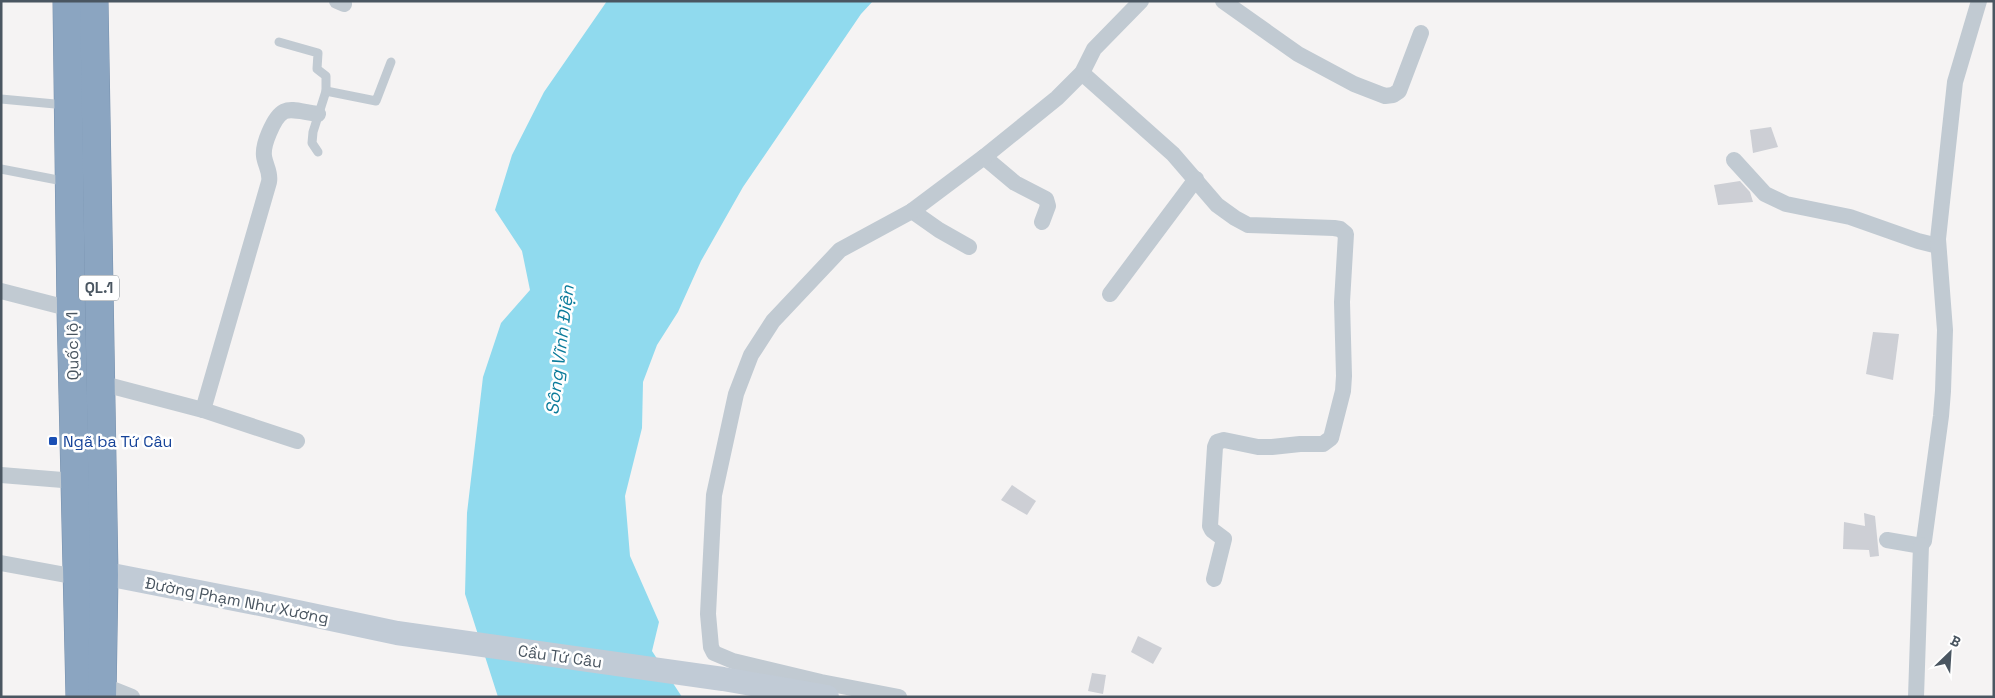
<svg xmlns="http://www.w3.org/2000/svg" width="1995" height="698" font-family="'Space Grotesk',sans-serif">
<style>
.water{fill:#90daee}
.building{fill:#cdcfd5}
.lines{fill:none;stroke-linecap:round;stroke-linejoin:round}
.highway-casing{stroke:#7690ad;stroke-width:29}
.lane{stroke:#c1cad2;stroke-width:9}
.street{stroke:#c1cad2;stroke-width:16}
.secondary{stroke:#c1cbd6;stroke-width:24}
.highway{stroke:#8ba5c1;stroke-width:28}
.transit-dot{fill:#1a4fb4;stroke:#fff;stroke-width:2}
.labels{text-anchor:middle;stroke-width:5;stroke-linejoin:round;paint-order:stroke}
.shield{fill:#fff;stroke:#808990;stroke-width:1}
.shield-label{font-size:15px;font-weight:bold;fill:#4a5661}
.street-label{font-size:16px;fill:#4a5661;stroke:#fff}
.transit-label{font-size:16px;fill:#164399;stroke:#fff;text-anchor:start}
.water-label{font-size:18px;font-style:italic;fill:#0c7c9b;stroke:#fff}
</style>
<rect width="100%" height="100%" fill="#f5f3f3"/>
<polygon class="water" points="607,1 873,1 861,14 743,187 701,261 678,312 657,345 643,382 642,428 625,496 630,556 659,622 652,651 682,697 498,697 465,594 467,513 483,377 501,323 530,290 522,251 495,210 512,155 544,92"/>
<g class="building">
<polygon points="1771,127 1778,147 1753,153 1750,130"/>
<polygon points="1740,181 1750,192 1753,202 1718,205 1714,185"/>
<polygon points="1873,332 1899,334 1893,380 1866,374"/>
<polygon points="1012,485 1036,501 1027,515 1001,500"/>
<polygon points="1864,513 1875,516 1879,556 1870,557 1869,550 1843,549 1844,522 1865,526"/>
<polygon points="1138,636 1162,648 1153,664 1131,652"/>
<polygon points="1092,673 1106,675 1103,694 1088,691"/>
</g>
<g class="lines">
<g class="highway-casing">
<g id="highway">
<polyline points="67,1 71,309 80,697"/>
<polyline points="94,1 104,575 102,697"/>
</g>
</g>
<g class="lane">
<polyline points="279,42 318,53 317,69 326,76 326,91 313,132 312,143 318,152"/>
<polyline points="326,91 376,101 391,62"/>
<polyline points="1,99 66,105"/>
<polyline points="1,169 68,182"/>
</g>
<g class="street">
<polyline points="337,1 344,4"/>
<polyline points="1223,1 1298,54 1354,84 1385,96 1393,95 1399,91 1421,33"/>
<polyline points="1082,73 1173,154 1217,205 1235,218 1248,225 1334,228 1340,229 1346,234 1342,302 1344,376 1343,391 1331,438 1323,444 1300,444 1272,447 1258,447 1224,440 1217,442 1215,447 1210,526 1212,530 1224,539 1214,579"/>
<polyline points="984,157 1015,183 1046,199 1048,206 1042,222"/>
<polyline points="1734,160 1765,194 1786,204 1850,217 1918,241 1938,246"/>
<polyline points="912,211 939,230 969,247"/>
<polyline points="1,291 71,309"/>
<polyline points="1110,294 1196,179"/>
<polyline points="100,383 203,410 297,441"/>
<path d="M203 410 269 182C271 172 265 165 264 156 263 148 266 140 269 133 282 102 289 110 318 114"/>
<polyline points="1,475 75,481"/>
<polyline points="1887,540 1916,545 1921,545 1924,541 1941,416 1943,391 1945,330 1938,239 1955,82 1979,1"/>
<polyline points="1,563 77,577"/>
<polyline points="102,685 132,697"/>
<polyline points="899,697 821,682 733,661 714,653 711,647 708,614 714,495 736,394 751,355 773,321 840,250 912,211 984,157 1057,98 1082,73 1094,49 1141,1"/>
<polyline points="1916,697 1921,545"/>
</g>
<polyline class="secondary" points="87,577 104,575 117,576 260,604 397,633 723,679 827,697"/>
<use href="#highway" class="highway"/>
</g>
<rect class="transit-dot" x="48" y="436" width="10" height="10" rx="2.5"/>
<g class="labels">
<rect class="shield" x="79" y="275.5" width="40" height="25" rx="4"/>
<g class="shield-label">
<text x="99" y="293">QL.1</text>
</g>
<g class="street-label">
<text transform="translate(72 346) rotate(-91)" y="6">Quốc lộ 1</text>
<text transform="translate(237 600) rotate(11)" y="6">Đường Phạm Như Xương</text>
<text transform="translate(560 656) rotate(8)" y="6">Cầu Tứ Câu</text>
</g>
<g class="transit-label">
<text x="63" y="447">Ngã ba Tứ Câu</text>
</g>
<g class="water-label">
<text transform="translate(560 350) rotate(-83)" y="6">Sông Vĩnh Điện</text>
</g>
</g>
<rect width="1995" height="698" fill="none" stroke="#4a5661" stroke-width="5"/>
<g transform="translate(1950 653) rotate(25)" stroke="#ffffff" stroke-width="4" paint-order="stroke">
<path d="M0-4L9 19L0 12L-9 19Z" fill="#4a5661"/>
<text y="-8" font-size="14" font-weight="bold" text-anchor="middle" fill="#4a5661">B</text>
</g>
</svg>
